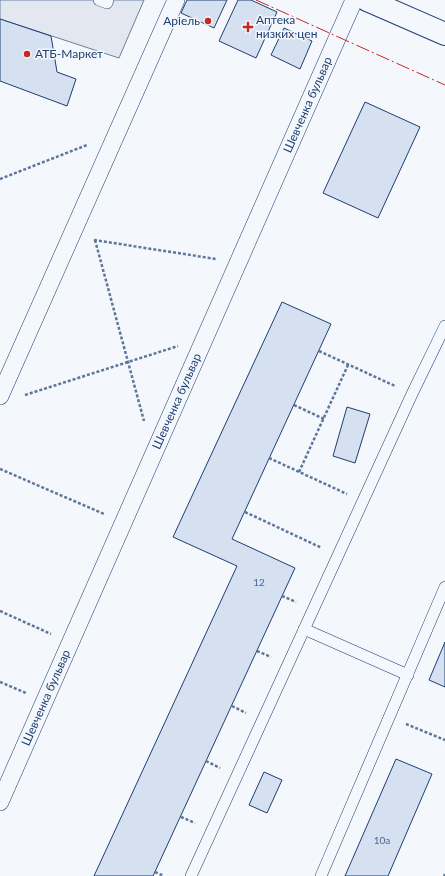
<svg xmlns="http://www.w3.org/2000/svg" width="445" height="876" font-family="Lato,sans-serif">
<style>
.parking{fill:#e3e8f0;stroke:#687fa3}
.building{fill:#d5e0f0;stroke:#1d3f73}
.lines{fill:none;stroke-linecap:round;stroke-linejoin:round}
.service-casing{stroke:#1d3f73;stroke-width:12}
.pedestrian-casing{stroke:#1d3f73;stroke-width:18}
.tertiary-casing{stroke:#1d3f73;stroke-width:24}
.path{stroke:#5e769c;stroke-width:2.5;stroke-dasharray:3 2;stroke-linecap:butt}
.service{stroke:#f4f7fb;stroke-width:11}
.pedestrian{stroke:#f4f7fb;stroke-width:17}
.tertiary{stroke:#f4f7fb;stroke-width:22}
.power{stroke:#c62828;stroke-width:1;stroke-dasharray:14 3 2 3;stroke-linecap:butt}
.poi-dot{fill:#c62828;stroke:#f4f7fb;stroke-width:1.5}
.labels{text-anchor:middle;stroke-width:3;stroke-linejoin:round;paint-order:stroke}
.number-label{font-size:10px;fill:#4b6792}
.poi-label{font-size:12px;fill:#1d3f73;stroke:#f4f7fb;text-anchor:start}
.street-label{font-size:12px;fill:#1d3f73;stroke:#f4f7fb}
</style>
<rect width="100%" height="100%" fill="#f4f7fb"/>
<polygon class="parking" points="0,0 144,0 119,58 0,19"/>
<g class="building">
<polygon points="187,0 227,0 214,28 181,13"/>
<polygon points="238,0 251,0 277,12 256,58 219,41"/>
<polygon points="0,19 51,36 57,72 76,79 67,106 0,81"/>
<polygon points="284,28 312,41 300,69 271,55"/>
<polygon points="365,102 420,127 378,218 323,193"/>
<polygon points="282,302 331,324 232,539 295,568 153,876 94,876 237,566 173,537"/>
<polygon points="347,407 370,414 355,463 333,456"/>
<polygon points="445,642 445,687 429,680"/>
<polygon points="396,759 432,774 388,876 345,876"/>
<polygon points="264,772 282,780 267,813 249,805"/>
</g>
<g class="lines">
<g class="service-casing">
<g id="service">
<polyline points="99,0 107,3 108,0"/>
<polyline points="304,629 408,675"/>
<polyline points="191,876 412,394 445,326"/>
<polyline points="321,876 445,587"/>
</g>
</g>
<g class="pedestrian-casing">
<g id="pedestrian">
<polyline points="0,396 176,0"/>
<path id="s1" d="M0 802 354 0"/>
</g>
</g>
<g class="tertiary-casing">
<polyline id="tertiary" points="367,0 445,34"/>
</g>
<g class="path">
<polyline points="0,179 87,145"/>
<polyline points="94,240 216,259"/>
<polyline points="95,240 144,421"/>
<polyline points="319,351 395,386"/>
<polyline points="25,395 178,346"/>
<polyline points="294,405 324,419"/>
<polyline points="269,458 347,494"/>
<polyline points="0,469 104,514"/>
<polyline points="299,472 348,365"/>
<polyline points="245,512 322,548"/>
<polyline points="282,596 296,602"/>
<polyline points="0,611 51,634"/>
<polyline points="257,651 271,657"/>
<polyline points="0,682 26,693"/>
<polyline points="232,706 246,713"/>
<polyline points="406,724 445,740"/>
<polyline points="206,761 220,768"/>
<polyline points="181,817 195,823"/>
<polyline points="155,872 164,876"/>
<polyline points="444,876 445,874"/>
</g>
<use href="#service" class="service"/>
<use href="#pedestrian" class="pedestrian"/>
<use href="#tertiary" class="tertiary"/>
<polyline class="power" points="256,0 445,85"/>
</g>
<g class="poi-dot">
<circle cx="208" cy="21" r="4"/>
<path d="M246 21h4v4h4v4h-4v4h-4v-4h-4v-4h4z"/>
<circle cx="27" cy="54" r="4"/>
</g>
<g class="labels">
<g class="number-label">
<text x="259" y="586">12</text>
<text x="382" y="844">10а</text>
</g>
<g class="poi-label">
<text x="256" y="24">Аптека<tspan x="256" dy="14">низких цен</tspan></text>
<text x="200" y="25" text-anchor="end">Аріель</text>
<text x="35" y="58">АТБ-Маркет</text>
</g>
<g class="street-label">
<text dy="4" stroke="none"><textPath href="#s1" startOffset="762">Шевченка бульвар</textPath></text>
<text dy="4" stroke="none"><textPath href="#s1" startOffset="438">Шевченка бульвар</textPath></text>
<text dy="4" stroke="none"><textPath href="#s1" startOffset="114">Шевченка бульвар</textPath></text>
</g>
</g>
</svg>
